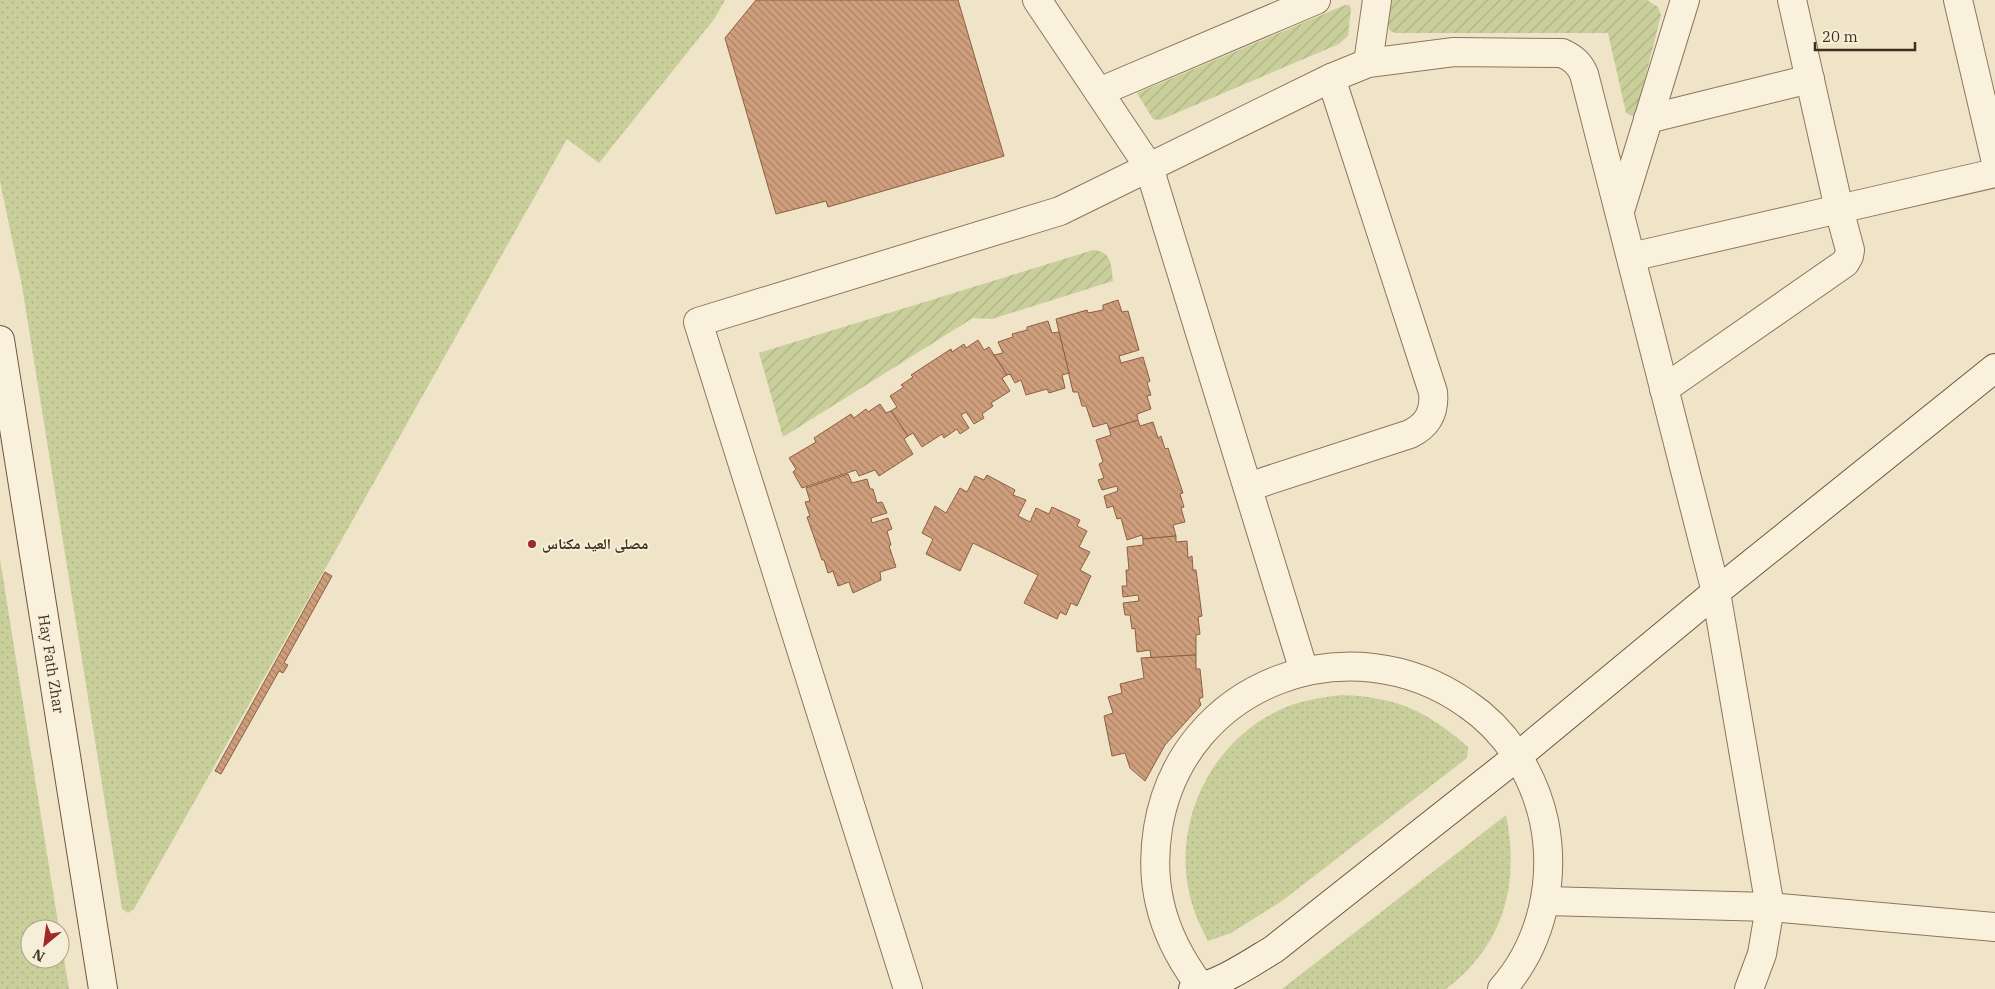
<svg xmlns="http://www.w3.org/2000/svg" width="1995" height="989" font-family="'IBM Plex Serif','Noto Naskh Arabic',serif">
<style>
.grass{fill:url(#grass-dots)}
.garden{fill:url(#garden-furrows)}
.building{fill:url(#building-back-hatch);stroke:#8d5f41}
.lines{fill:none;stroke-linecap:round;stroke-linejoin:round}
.street-casing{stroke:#8d765c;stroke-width:30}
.secondary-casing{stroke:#6f573f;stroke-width:30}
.street{stroke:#faf1dc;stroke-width:28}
.secondary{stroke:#faf1dc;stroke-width:28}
.poi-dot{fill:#9e2a2b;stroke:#f7eed8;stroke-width:2}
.labels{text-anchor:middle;stroke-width:4;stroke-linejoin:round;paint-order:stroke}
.poi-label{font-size:15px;font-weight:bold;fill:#3d2e20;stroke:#f7eed8;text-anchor:start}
.street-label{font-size:15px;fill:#3d2e20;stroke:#f7eed8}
</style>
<defs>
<pattern id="grass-dots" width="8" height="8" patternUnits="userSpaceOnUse" patternTransform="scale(1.25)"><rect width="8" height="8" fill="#c9cf9b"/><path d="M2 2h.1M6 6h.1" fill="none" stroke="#aeb285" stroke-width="1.8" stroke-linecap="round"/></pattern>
<pattern id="garden-furrows" width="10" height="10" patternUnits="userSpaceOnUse" patternTransform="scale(1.25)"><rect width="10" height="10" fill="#c9cf9b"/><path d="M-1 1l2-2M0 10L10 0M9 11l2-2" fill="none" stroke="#aeb285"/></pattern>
<pattern id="building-back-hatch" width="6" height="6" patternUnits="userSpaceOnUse" patternTransform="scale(1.25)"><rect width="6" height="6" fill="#cf9f7d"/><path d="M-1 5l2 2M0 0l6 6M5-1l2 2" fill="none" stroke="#a98266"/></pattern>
</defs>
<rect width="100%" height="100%" fill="#f0e4c8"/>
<g class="grass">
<polygon points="0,0 725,0 715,18 599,163 567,139 134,909 128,913 122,909 22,286 0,182"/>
<polygon points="0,559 59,929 30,929 30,959 60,959 60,934 69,989 0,989"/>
<path d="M1342 695C1397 697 1427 711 1468 747L1467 758 1282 901 1231 933 1208 941C1199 924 1191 906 1188 887 1175 813 1216 736 1286 707 1304 700 1323 697 1342 695Z"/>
<path d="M1506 815C1520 884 1504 945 1446 989H1282Z"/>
</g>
<g class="garden">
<polygon points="1392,0 1647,0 1658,7 1661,15 1636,114 1632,116 1626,113 1608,33 1395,33 1390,31 1388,25"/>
<polygon points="1345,5 1349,5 1351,9 1348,36 1339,44 1160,120 1153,119 1137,93"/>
<path d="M1093 250C1112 251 1111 265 1113 281L992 319 973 318 783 437 759 353Z"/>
</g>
<g class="building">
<polygon points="756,0 958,0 1004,156 828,207 826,201 776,214 725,38"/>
<polygon points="1118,300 1122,312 1128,311 1139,350 1119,356 1121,363 1143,357 1150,381 1147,383 1151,395 1147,396 1151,409 1137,414 1138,420 1109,429 1107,423 1093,427 1086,406 1082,406 1078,392 1073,392 1056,319 1087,310 1088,313 1103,310 1103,305"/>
<polygon points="1048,321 1052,333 1059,332 1069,373 1062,375 1065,388 1049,393 1047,389 1026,395 1021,380 1015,383 1010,374 1007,375 994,355 1003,353 998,342 1013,337 1012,334 1027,330 1027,327"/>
<polygon points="978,340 984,350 989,347 1007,375 1002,378 1010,391 991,403 993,406 982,414 984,418 974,424 966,412 961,415 969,428 960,434 957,429 944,438 942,434 922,447 913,433 908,436 891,411 897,407 890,396 904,387 901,385 913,377 911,375 951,349 952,352 964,344 966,348"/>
<polygon points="880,404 886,413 891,411 908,436 904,439 913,454 879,476 875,470 859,476 856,470 802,488 793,472 796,469 789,458 816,442 814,438 851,414 854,418 866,409 868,412"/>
<polygon points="1138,420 1140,426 1153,422 1158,438 1161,436 1165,449 1168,448 1183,493 1180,494 1184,507 1181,508 1185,522 1173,525 1176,536 1143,539 1142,535 1127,540 1121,518 1117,519 1113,506 1107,508 1104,496 1118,491 1117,486 1102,490 1098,480 1104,478 1099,464 1103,462 1096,440 1111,435 1109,429"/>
<polygon points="848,474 852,483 867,479 870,489 873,489 877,503 882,502 887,513 871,518 872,523 888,518 892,529 887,531 891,545 889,546 896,567 880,572 881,580 853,593 849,582 838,586 833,571 828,573 824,560 822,560 807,517 810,516 805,502 810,501 806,488"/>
<polygon points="987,475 1015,490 1013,495 1026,500 1018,516 1030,522 1036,508 1049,514 1052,507 1080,520 1077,526 1087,531 1079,547 1090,552 1080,570 1091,576 1077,606 1071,603 1066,615 1060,612 1057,619 1024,603 1038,575 973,543 960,571 926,554 933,539 922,533 935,506 946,513 960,488 967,492 975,476 984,480"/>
<polygon points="1176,536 1176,542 1187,541 1188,558 1192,556 1193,570 1196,570 1202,616 1198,617 1200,634 1196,635 1196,655 1151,658 1150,650 1137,652 1135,628 1132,629 1130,615 1125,615 1123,603 1139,601 1138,595 1123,597 1122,586 1127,586 1126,570 1129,570 1127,547 1143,545 1143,539"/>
<polygon points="325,572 332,576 284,663 288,665 283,673 279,671 221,774 215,771"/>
<polygon points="1196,655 1196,669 1200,669 1203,697 1199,699 1201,705 1165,745 1145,781 1130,768 1125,753 1112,756 1104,716 1113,713 1108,697 1122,693 1120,684 1144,678 1141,658"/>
</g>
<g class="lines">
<g class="street-casing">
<g id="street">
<polyline points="1037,0 1149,167 1304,671"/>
<polyline points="1958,0 1995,158"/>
<polyline points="1368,63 1377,0"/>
<polyline points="1099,92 1316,0"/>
<polyline points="1648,119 1810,79"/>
<polyline points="1620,211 1685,0"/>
<polyline points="1631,257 1839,209 1792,0"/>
<polyline points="1664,389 1845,263 1849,256 1850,250 1839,209 1995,173"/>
<path d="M1248 487 1410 434C1428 425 1435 412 1433 392L1331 78"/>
<polyline points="1545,901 1770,907 1995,927"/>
<path d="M1201 987C1182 962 1167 935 1160 904 1154 879 1154 853 1158 828 1182 682 1350 621 1467 704 1507 731 1534 775 1544 821 1556 880 1542 944 1502 989"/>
<path d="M908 989 698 322 1060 211 1331 78 1368 63 1454 52 1562 53C1573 58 1579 63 1584 74L1716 592 1770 907 1762 954 1749 989"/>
</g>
</g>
<g class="secondary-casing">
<g id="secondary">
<polyline points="0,340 103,989"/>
<path d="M1193 989C1222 983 1249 964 1274 949L1518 756 1716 592 1995 368"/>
</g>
</g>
<use href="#street" class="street"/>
<use href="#secondary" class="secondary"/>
</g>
<circle class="poi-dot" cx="532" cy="544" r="5"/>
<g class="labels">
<g class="poi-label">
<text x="542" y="549">مصلى العيد مكناس</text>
</g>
<g class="street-label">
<text transform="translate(51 664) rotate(81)" y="5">Hay Fath Zhar</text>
</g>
</g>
<g transform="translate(45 944) rotate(209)"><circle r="24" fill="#f7eed8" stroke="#ada18e"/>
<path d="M0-4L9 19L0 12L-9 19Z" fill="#9e2a2b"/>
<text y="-8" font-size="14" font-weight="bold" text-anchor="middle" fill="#3d2e20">N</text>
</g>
<path d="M1815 42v8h100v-8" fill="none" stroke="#3d2e20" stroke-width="2.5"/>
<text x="1822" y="42" font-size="15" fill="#3d2e20" stroke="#f7eed8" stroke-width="4" paint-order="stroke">20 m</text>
</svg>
